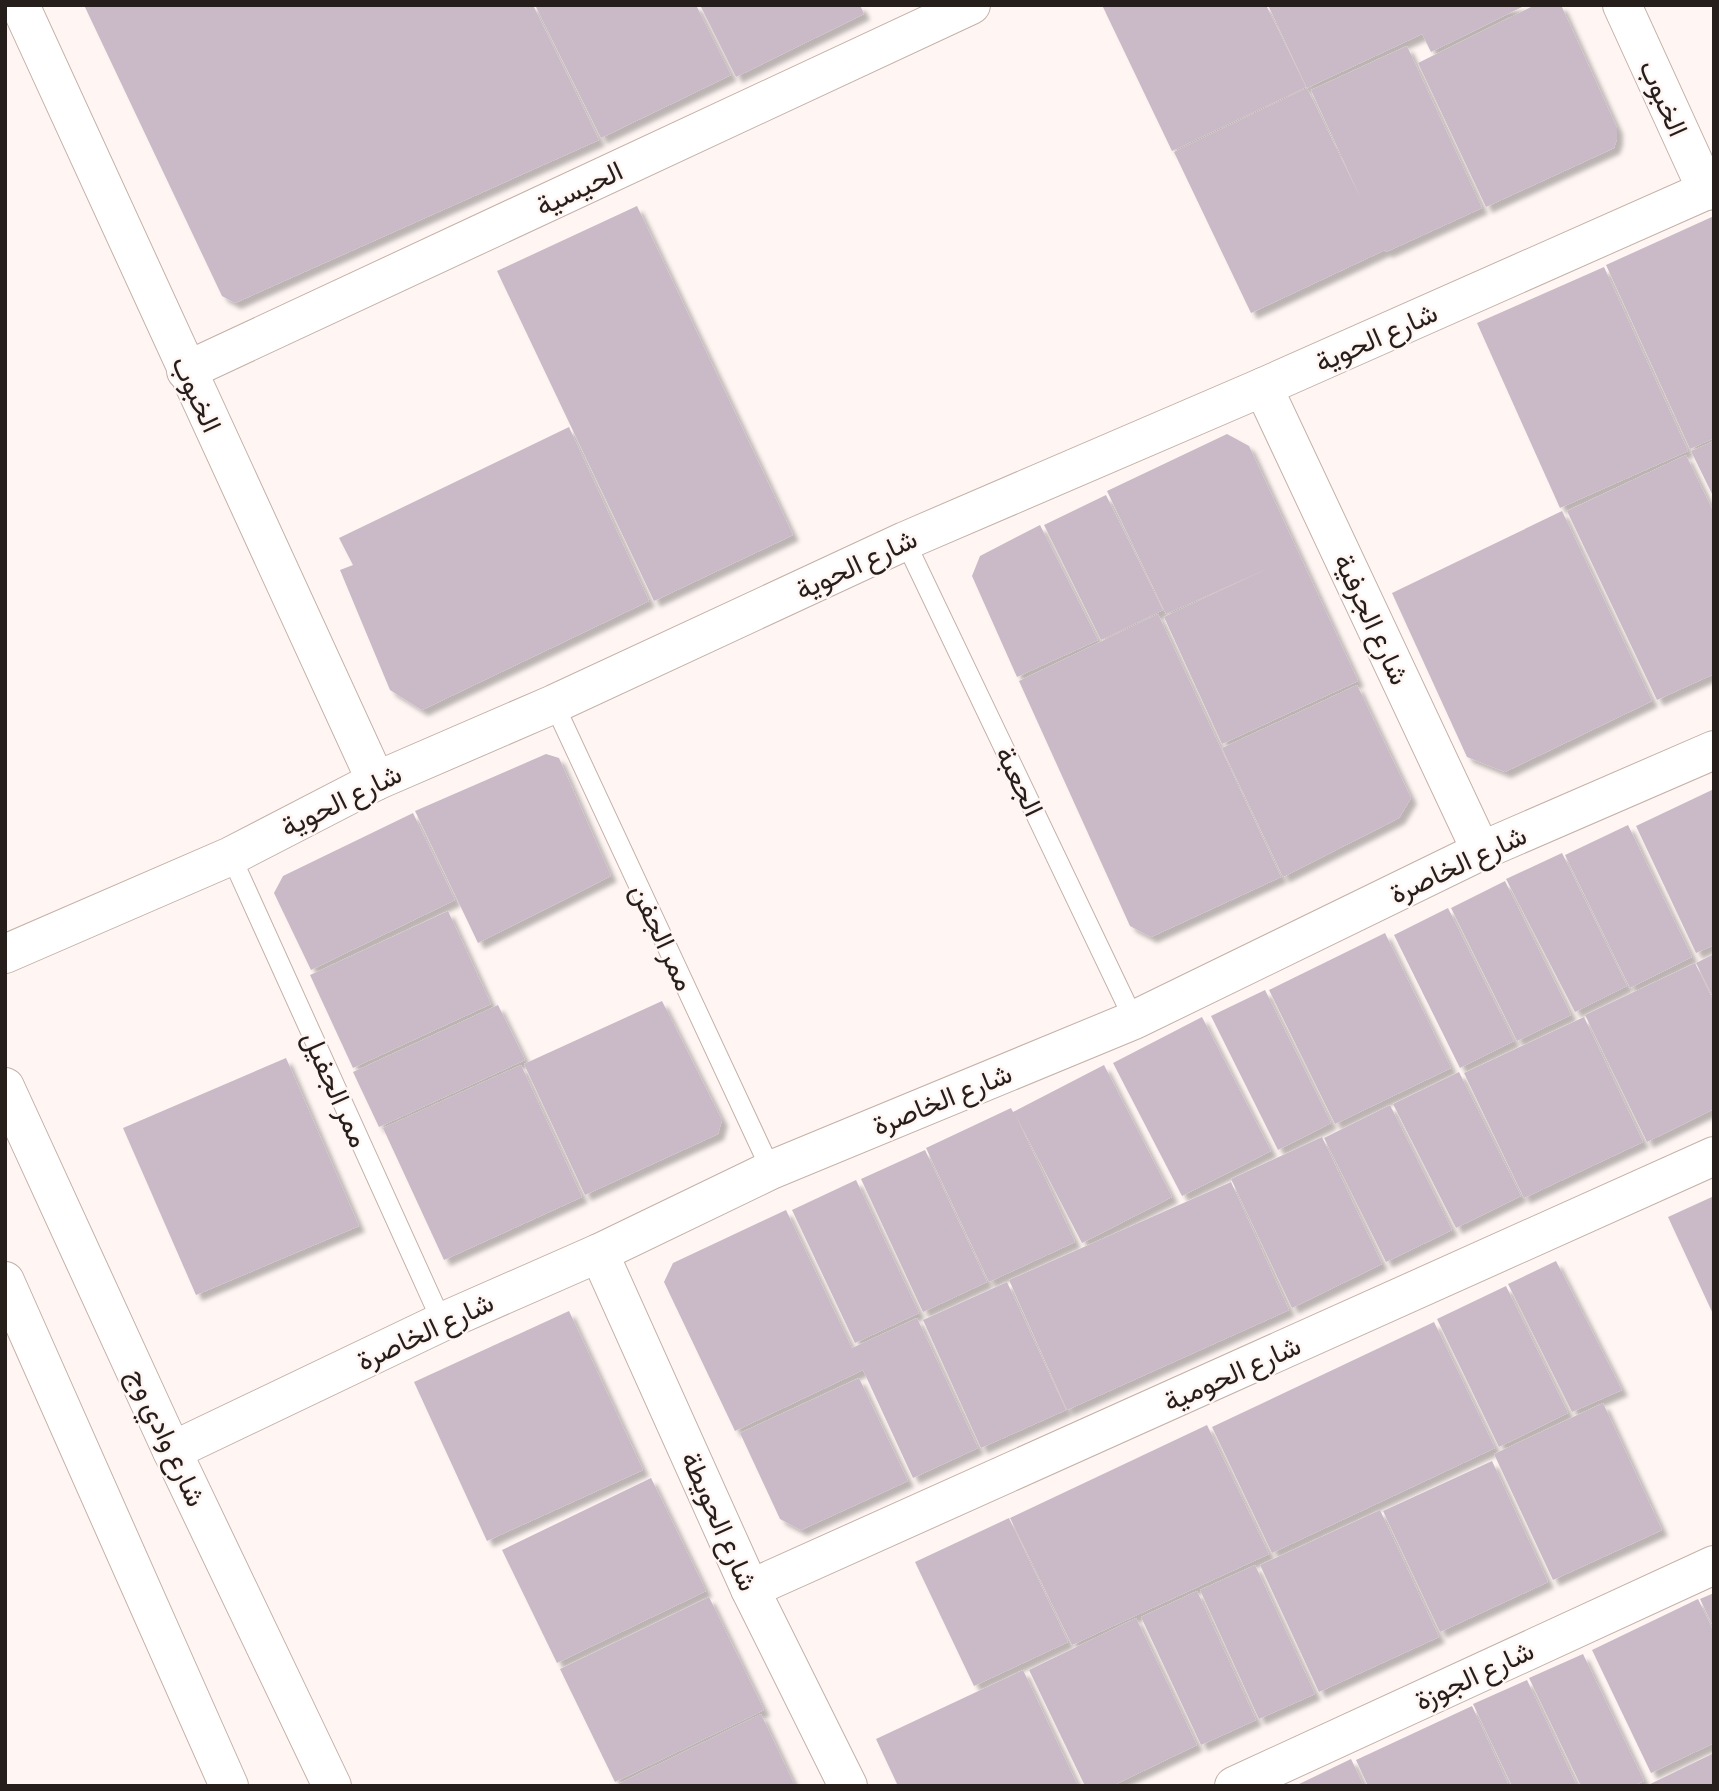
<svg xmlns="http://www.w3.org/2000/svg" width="1719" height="1791" font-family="'Alegreya Sans',Vazirmatn,sans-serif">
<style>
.building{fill:#cab9c6;filter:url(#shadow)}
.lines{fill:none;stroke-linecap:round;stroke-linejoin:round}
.service-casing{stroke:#c5b1a8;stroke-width:21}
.minor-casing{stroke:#c5b1a8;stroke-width:40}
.tertiary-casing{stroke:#c5b1a8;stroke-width:40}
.service{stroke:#fff;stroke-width:19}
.minor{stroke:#fff;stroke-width:38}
.tertiary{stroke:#fff;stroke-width:38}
.labels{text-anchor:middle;stroke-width:5;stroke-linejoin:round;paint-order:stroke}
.street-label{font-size:28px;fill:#251e1b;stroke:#fff6f3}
</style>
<defs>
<filter id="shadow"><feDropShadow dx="6" dy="6" stdDeviation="2" flood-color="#0004"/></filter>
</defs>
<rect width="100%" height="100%" fill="#fff6f3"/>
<g class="building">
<polygon points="84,5 533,5 599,140 235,303 222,296"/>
<polygon points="535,5 696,5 731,75 601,138"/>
<polygon points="700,5 860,5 864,14 736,77"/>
<polygon points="1102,5 1266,5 1306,87 1172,151"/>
<polygon points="1268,5 1526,5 1431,52 1422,34 1307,88"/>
<polygon points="1535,5 1561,5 1617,128 1617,139 1614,148 1486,207 1418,63"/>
<polygon points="1407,46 1482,208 1386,252 1385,250 1251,313 1174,152 1307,88 1362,201 1311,90"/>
<polygon points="637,206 793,535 654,601 497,271"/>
<polygon points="1714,216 1714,438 1690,449 1606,265"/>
<polygon points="1604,267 1688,451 1560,508 1477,323"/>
<polygon points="569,427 649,601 422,710 390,690 340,570 353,565 339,538"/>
<polygon points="1227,434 1249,446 1358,681 1222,744 1164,617 1271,567 1166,614 1107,491"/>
<polygon points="1714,441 1714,498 1691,451"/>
<polygon points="1686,455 1714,513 1714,674 1657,700 1567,511"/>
<polygon points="1106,495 1163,610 1101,640 1044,525"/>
<polygon points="1562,511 1652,701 1505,772 1467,757 1392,593"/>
<polygon points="1040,525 1098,640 1017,677 972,576 980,556"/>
<polygon points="1158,614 1281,877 1151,937 1130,926 1019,681"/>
<polygon points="1357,685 1411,798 1399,818 1283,877 1222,748"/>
<polygon points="546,754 559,758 611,876 478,943 415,811"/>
<polygon points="1714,789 1714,945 1696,953 1636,826"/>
<polygon points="413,813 455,900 311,970 274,893 283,876"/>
<polygon points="1628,825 1692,957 1630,988 1565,855"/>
<polygon points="1562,853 1627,986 1575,1012 1506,879"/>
<polygon points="1505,881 1571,1015 1517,1041 1451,908"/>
<polygon points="1448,908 1514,1041 1460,1068 1394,935"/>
<polygon points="448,911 491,1004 353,1068 310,975"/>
<polygon points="1385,933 1451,1068 1335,1124 1269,990"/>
<polygon points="1714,954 1714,999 1696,963"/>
<polygon points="1695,963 1714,1002 1714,1109 1647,1142 1585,1015"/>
<polygon points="1265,990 1331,1123 1278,1150 1211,1016"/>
<polygon points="662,1001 722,1120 718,1134 585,1195 524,1064"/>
<polygon points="498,1005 525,1060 379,1127 353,1072"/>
<polygon points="1202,1017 1271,1151 1182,1196 1113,1063"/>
<polygon points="1584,1017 1643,1142 1524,1198 1464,1073"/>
<polygon points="286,1058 359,1226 196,1295 123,1128"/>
<polygon points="521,1065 582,1197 444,1260 383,1128"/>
<polygon points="1104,1065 1172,1197 1082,1243 1015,1114 1075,1242 989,1282 926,1148 1011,1108 1013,1112"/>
<polygon points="1459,1072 1521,1196 1456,1228 1393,1104"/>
<polygon points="1390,1105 1452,1230 1386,1262 1324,1138"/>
<polygon points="1322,1137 1382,1264 1292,1308 1231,1179"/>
<polygon points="925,1150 987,1282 923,1312 861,1179"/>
<polygon points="856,1180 919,1313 855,1343 792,1210"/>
<polygon points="1231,1182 1289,1310 1067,1410 1009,1280"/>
<polygon points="1714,1196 1714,1316 1668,1217"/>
<polygon points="786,1210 852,1348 917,1318 978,1448 913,1478 863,1370 735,1431 664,1282 673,1263"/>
<polygon points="1556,1261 1622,1390 1572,1412 1508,1284"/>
<polygon points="1007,1282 1066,1410 981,1448 923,1320"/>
<polygon points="1506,1286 1568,1413 1499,1447 1437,1319"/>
<polygon points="569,1311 643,1470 487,1541 414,1382"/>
<polygon points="1434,1322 1495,1448 1272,1553 1212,1427"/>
<polygon points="859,1378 908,1481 801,1530 780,1519 740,1433"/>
<polygon points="1603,1403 1662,1530 1553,1580 1494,1454"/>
<polygon points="1207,1425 1269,1554 1072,1645 1010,1518"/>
<polygon points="1492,1461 1548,1582 1440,1632 1383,1511"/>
<polygon points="651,1478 706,1591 557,1663 502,1550"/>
<polygon points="1380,1510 1439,1637 1319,1692 1260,1565"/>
<polygon points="1009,1518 1068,1642 974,1686 915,1562"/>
<polygon points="1255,1565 1315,1694 1259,1719 1200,1590"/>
<polygon points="1197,1591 1256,1720 1201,1745 1141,1617"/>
<polygon points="1714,1593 1714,1628 1700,1599"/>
<polygon points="709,1597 764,1710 615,1782 560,1669"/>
<polygon points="1698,1599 1714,1632 1714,1743 1651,1773 1592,1650"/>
<polygon points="1136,1618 1197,1745 1112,1786 1085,1786 1029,1670"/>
<polygon points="1583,1654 1644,1781 1633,1786 1581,1786 1529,1678"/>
<polygon points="1023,1670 1078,1786 898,1786 876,1739"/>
<polygon points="1527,1680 1577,1786 1512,1786 1473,1704"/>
<polygon points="1472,1706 1509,1786 1368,1786 1356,1760"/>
<polygon points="761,1714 795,1786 614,1786"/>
<polygon points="1714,1753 1714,1786 1646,1786"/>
<polygon points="1351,1759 1364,1786 1295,1786"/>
</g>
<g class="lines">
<g class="service-casing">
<g id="service">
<polyline points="905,541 1134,1020"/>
<polyline points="554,704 771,1170"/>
<polyline points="231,856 442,1322"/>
</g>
</g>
<g class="minor-casing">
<g id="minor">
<polyline points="20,5 376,781"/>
<polyline points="1622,5 1707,191"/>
<polyline points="186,371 971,5"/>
<polyline points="1263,387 1481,851"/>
<polyline points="5,954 231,856 376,781 554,704 905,541 1263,387 1714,187"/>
<polyline points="599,1253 750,1589 848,1786"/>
<polyline points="172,1451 442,1322 599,1253 771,1170 1134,1020 1481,851 1714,750"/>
<polyline points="750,1589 1714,1156"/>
<polyline points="1234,1786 1714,1565"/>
</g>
</g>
<g class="tertiary-casing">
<g id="tertiary">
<polyline points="5,1087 172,1451 332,1786"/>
<polyline points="5,1281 229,1786"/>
</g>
</g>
<use href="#service" class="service"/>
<use href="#minor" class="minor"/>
<use href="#tertiary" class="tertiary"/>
</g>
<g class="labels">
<g class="street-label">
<text transform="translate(1664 98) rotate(66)" y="10">الخبوب</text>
<text transform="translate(579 188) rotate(-25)" y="10">الحيسية</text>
<text transform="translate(1376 337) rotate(-24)" y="10">شارع الحوية</text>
<text transform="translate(197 394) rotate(65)" y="10">الخبوب</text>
<text transform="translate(856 564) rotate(-25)" y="10">شارع الحوية</text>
<text transform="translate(1372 619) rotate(65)" y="10">شارع الجرفية</text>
<text transform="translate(1020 781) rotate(64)" y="10">الجعبة</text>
<text transform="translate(341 800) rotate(-26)" y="10">شارع الحوية</text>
<text transform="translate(1458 864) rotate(-25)" y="10">شارع الخاصرة</text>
<text transform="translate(663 937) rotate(65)" y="10">ممر الجفن</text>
<text transform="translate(336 1089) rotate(66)" y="10">ممر الجفيل</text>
<text transform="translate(942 1099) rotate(-22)" y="10">شارع الخاصرة</text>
<text transform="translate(425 1331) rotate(-25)" y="10">شارع الخاصرة</text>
<text transform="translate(1232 1373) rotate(-24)" y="10">شارع الحومية</text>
<text transform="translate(167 1437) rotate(65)" y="10">شارع وادي وج</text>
<text transform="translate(720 1521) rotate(66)" y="10">شارع الحويطة</text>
<text transform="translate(1474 1675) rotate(-25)" y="10">شارع الجوزة</text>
</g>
</g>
<rect width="1719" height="1791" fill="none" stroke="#251e1b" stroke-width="14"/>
</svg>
